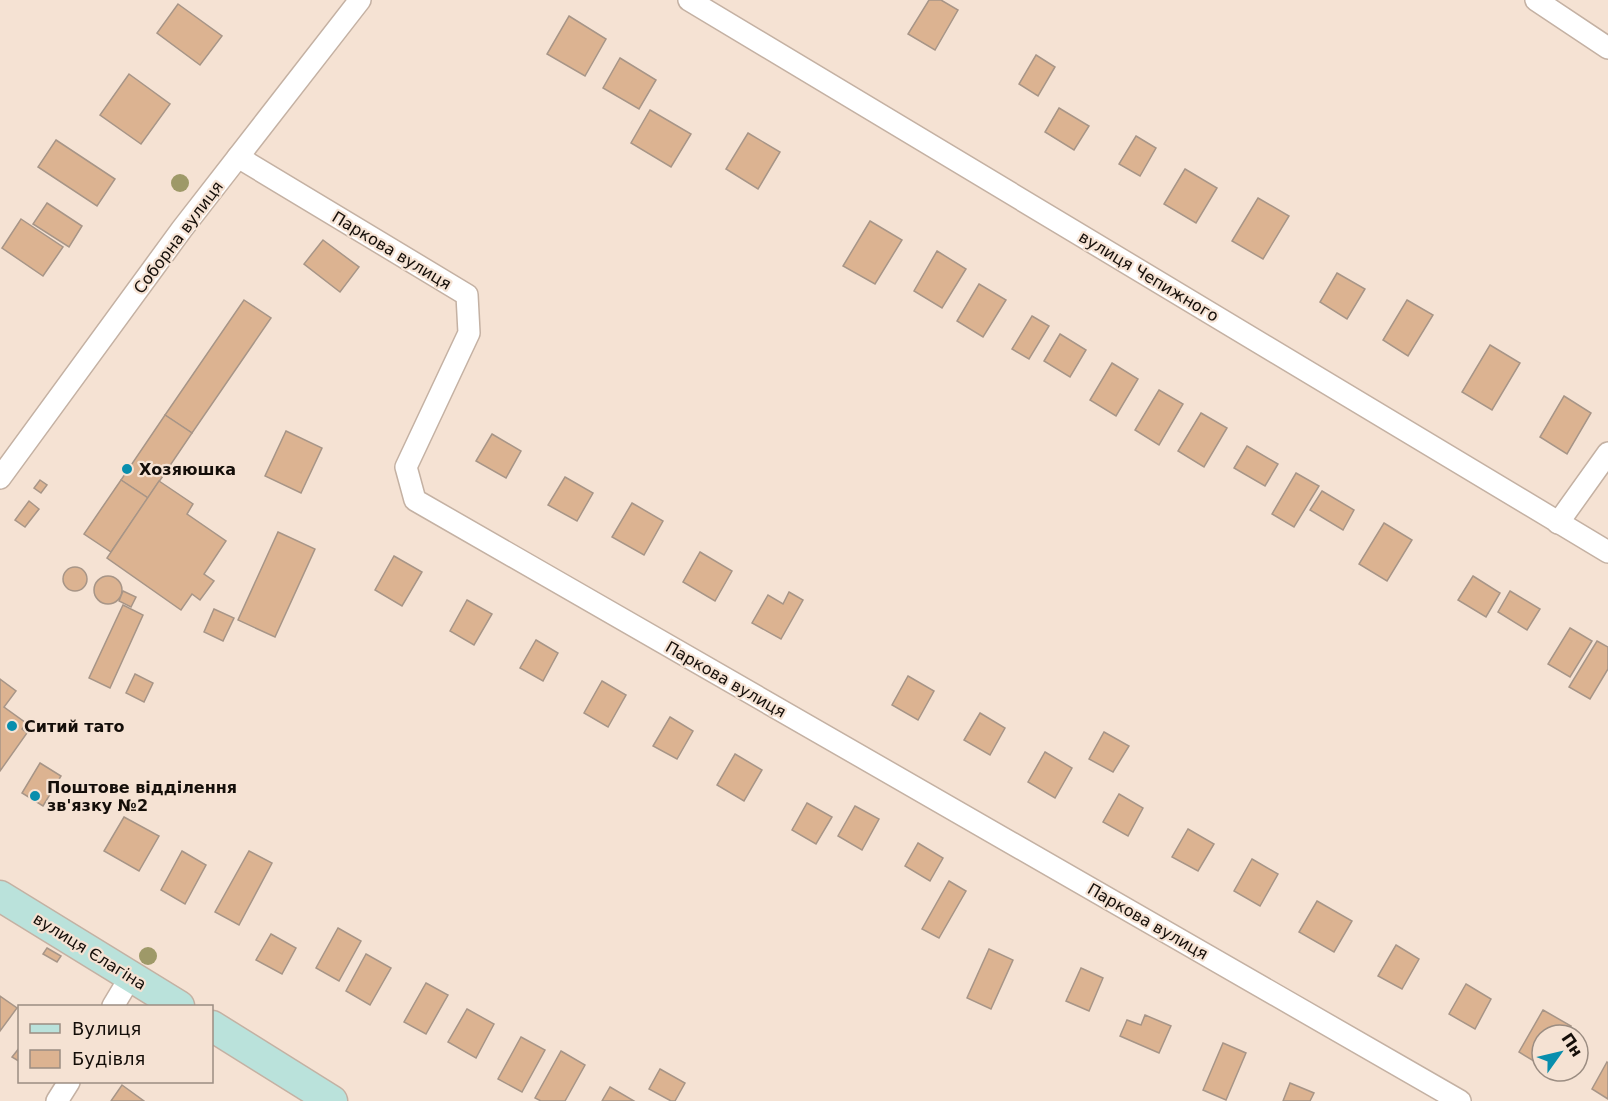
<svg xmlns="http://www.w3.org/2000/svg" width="1608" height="1101" font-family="'DejaVu Sans',sans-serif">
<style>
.building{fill:#dcb391;stroke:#a79587;stroke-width:1.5}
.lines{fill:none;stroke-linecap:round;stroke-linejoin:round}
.minor-casing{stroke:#c4b1a3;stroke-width:24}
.secondary-casing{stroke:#c4b1a3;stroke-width:33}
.minor{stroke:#fff;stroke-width:21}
.secondary{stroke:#bae2db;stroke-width:30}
.tree{fill:#9e9968}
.poi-dot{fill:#088ead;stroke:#f5e2d3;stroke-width:2}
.labels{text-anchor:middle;stroke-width:4.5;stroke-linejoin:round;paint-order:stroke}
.street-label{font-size:16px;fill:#140e09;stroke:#f5e2d3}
.poi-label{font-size:16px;font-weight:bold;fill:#140e09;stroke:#f5e2d3;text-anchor:start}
</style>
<rect width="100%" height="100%" fill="#f5e2d3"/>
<g class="building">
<polygon points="929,0 941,0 958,10 935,50 908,34"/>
<polygon points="178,4 222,36 200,65 157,33"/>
<polygon points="569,16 606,39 585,76 547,54"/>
<polygon points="1036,55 1055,67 1038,96 1019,84"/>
<polygon points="620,58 656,80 639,109 603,88"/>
<polygon points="129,74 170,104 141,144 100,115"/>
<polygon points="1059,108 1089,126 1074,150 1045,132"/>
<polygon points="650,110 691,134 671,167 631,143"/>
<polygon points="748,133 780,152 758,189 726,169"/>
<polygon points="1136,136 1156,148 1140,176 1119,164"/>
<polygon points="56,140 115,179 97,206 38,167"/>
<polygon points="1185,169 1217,188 1196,223 1164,204"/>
<polygon points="1258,198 1289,216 1263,259 1232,241"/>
<polygon points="47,203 82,226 69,247 33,224"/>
<polygon points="21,219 63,247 43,276 2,248"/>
<polygon points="870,221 902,240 875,284 843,266"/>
<polygon points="323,240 359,267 340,292 304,264"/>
<polygon points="937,251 966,269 942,308 914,291"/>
<polygon points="1337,273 1365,289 1347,319 1320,302"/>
<polygon points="979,284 1006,300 983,337 957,321"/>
<polygon points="244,300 271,318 192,433 165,415"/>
<polygon points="1407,300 1433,315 1408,356 1383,340"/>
<polygon points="1032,316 1049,326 1029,359 1012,349"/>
<polygon points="1060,334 1086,350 1070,377 1044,361"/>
<polygon points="1490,345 1520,363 1492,410 1462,392"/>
<polygon points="1112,363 1138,379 1116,416 1090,400"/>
<polygon points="1159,390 1183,404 1159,445 1135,430"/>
<polygon points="1564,396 1591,413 1567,454 1540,437"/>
<polygon points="1201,413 1227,428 1204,467 1178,451"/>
<polygon points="165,415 192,433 148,498 121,480"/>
<polygon points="286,431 322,448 301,493 265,476"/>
<polygon points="492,434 521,451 506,478 476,461"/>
<polygon points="1247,446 1278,464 1265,486 1234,468"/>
<polygon points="1296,473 1319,486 1294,527 1272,514"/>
<polygon points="565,477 593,493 577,521 548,505"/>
<polygon points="40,480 47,485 41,493 34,488"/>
<polygon points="121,480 148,498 111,552 84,534"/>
<polygon points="159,481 193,504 187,514 226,541 204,574 214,581 200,600 192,594 181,610 107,558"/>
<polygon points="1322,491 1354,510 1343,530 1310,510"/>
<polygon points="29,501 39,509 25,527 15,520"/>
<polygon points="632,503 663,521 644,555 612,537"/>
<polygon points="1384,523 1412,540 1387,581 1359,564"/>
<polygon points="278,532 315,549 275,637 238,620"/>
<polygon points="700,552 732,571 715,601 683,582"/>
<polygon points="394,556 422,572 402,606 375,590"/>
<circle cx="75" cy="579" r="12"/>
<circle cx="108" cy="590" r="14"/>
<polygon points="1473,576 1500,593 1486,617 1458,600"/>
<polygon points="123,591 136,597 131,607 119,601"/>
<polygon points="1510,591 1540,609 1527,630 1498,612"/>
<polygon points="789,592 803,600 781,639 752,623 768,595 783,604"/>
<polygon points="467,600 492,614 474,645 450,631"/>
<polygon points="123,605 143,615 110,688 89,678"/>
<polygon points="214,609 234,618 223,641 204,632"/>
<polygon points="1570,628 1592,641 1570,677 1548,664"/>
<polygon points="536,640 558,653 543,681 520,668"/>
<polygon points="1597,641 1608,647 1608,669 1590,699 1569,687"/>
<polygon points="135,674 153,683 144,702 126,693"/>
<polygon points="908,676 934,691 918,720 892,705"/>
<polygon points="0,679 16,691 4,707 26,723 22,729 27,733 0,771"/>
<polygon points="602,681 626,695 608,727 584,713"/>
<polygon points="980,713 1005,728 990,755 964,740"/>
<polygon points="670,717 693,731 677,759 653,746"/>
<polygon points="1104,732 1129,746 1113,772 1089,759"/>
<polygon points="1045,752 1072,768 1055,798 1028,782"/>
<polygon points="735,754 762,770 744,801 717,785"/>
<polygon points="40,763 61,776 43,806 22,793"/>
<polygon points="1119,794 1143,808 1128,836 1103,822"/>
<polygon points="807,803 832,817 816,844 792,830"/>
<polygon points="855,806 879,819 862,850 838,836"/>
<polygon points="124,817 159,836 139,871 104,851"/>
<polygon points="1188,829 1214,844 1198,871 1172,857"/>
<polygon points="918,843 943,858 930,881 905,866"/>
<polygon points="182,851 206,865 185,904 161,890"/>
<polygon points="249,851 272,863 239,925 215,912"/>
<polygon points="1252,859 1278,874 1260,906 1234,891"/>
<polygon points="949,881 966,891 939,938 922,929"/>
<polygon points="1317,901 1352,921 1334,952 1299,932"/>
<polygon points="338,928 361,941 339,981 316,968"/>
<polygon points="271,934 296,948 282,974 256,960"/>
<polygon points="1396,945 1419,959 1402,989 1378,976"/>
<polygon points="47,948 61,956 57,962 43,954"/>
<polygon points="989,949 1013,960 991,1009 967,998"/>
<polygon points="366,954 391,968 370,1005 346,991"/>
<polygon points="1081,968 1103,978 1089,1011 1066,1001"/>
<polygon points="426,983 448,995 426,1034 404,1022"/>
<polygon points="1466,984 1491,999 1475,1029 1449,1014"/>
<polygon points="0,996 17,1008 0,1031"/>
<polygon points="467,1009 494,1024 476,1058 448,1042"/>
<polygon points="1543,1010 1571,1026 1566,1035 1542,1035 1542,1066 1519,1052"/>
<polygon points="1145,1015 1171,1026 1159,1053 1120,1036 1127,1020 1141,1025"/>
<polygon points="521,1037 545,1050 522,1092 498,1079"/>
<polygon points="1223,1043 1246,1053 1226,1100 1203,1090"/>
<polygon points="20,1047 20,1062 12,1057"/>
<polygon points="561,1051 585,1065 565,1101 541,1101 535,1098"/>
<polygon points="1607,1062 1608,1063 1608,1099 1592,1089"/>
<polygon points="660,1069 685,1083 675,1101 671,1101 649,1089"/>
<polygon points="1290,1083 1314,1093 1310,1101 1283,1101"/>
<polygon points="122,1085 144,1101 111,1101"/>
<polygon points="610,1087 634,1101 602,1101"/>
</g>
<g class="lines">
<g class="minor-casing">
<g id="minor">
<polyline points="689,0 1608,552"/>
<polyline points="1536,0 1608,48"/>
<polyline points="238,157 467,295 469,333 406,467 415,500 1460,1101"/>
<polyline points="0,478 182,229 360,0"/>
<polyline points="1558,523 1608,453"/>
<polyline points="113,1006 131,976"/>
<polyline points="57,1101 69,1082"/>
</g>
</g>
<g class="secondary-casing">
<g id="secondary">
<polyline points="0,896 179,1006"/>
<polyline points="212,1026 332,1101"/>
</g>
</g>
<use href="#minor" class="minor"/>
<use href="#secondary" class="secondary"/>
</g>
<g class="tree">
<circle cx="180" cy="183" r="9"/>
<circle cx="148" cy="956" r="9"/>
</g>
<g class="poi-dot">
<circle cx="127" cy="469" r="6"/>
<circle cx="12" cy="726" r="6"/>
<circle cx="35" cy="796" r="6"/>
</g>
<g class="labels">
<g class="street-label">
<text transform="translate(178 237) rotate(-53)" y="6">Соборна вулиця</text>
<text transform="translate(392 250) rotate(31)" y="6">Паркова вулиця</text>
<text transform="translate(1149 276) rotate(31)" y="6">вулиця Чепижного</text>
<text transform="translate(726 679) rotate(30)" y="6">Паркова вулиця</text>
<text transform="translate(1148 921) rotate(30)" y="6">Паркова вулиця</text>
<text transform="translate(90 951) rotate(32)" y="6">вулиця Єлагіна</text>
</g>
<g class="poi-label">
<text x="139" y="475">Хозяюшка</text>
<text x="24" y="732">Ситий тато</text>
<text x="47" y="793">Поштове відділення<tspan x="47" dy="18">зв'язку №2</tspan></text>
</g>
</g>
<rect x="18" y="1005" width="195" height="78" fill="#f5e2d3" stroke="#9b8d82" stroke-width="1.5"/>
<rect x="30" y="1024" width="30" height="9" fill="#bae2db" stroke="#9b8d82" stroke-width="1.5"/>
<text x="72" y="1035" font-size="18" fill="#140e09">Вулиця</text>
<rect x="30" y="1050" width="30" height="18" fill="#dcb391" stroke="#9b8d82" stroke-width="1.5"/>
<text x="72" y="1065" font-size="18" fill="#140e09">Будівля</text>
<g transform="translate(1560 1053) rotate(56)"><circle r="28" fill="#f5e2d3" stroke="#9b8d82" stroke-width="1.5"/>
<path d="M0-4.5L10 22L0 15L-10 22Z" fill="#088ead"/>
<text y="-9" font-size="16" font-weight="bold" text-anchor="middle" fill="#140e09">Пн</text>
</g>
</svg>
